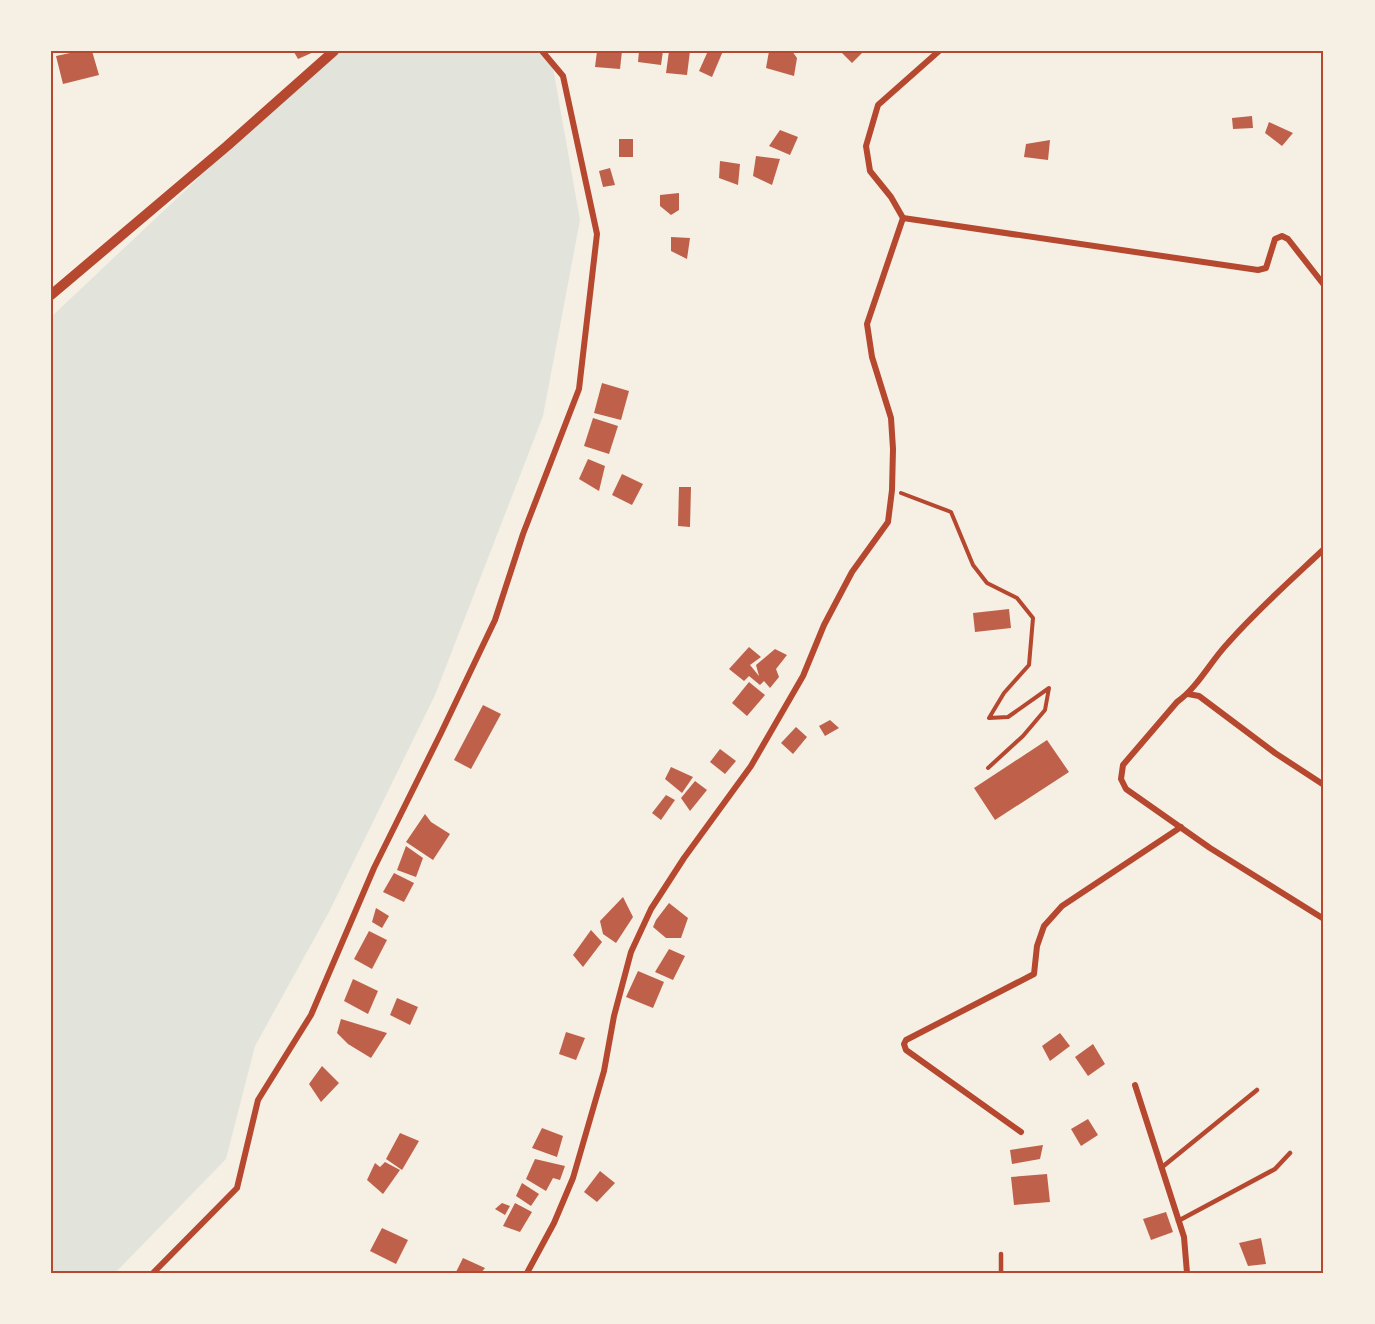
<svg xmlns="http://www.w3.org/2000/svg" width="1375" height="1324" font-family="'Sofia Sans Condensed',sans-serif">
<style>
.green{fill:#e2e4dc}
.building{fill:#bf614a}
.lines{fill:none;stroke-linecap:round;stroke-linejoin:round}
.path{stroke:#b5482f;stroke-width:4}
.service{stroke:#b5482f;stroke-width:4.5}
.minor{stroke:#b5482f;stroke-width:6}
.tertiary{stroke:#b5482f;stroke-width:10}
.neatline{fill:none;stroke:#b5482f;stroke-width:2}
</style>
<rect width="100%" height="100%" fill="#f6efe4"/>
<polygon class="green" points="333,51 538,51 552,62 580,220 543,416 435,695 329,912 255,1046 226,1159 115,1273 51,1273 51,317"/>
<g class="building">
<polygon points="70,51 92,51 99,75 63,84 56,56 70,53"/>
<polygon points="295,51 316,51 298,59 294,52"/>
<polygon points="597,51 622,51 620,69 595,67"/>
<polygon points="639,51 663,51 661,65 638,62"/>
<polygon points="669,51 690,51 687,75 666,73"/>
<polygon points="708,51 723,51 712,77 699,71"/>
<polygon points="769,51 792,51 797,58 794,76 766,68"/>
<polygon points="840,51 864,51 852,63"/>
<polygon points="1252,116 1253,128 1233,129 1232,118"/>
<polygon points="1269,122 1293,133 1282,146 1265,133"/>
<polygon points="780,130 798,137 790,155 769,146"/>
<rect x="619" y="139" width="14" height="18"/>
<polygon points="1050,140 1048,160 1024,157 1026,144"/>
<polygon points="756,156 780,159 772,185 753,176"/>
<polygon points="720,161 740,164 738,185 719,178"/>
<polygon points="610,168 615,185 603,187 599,171"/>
<polygon points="679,193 679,210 671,215 660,206 660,195"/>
<polygon points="671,237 690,238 687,259 671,251"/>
<polygon points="602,383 629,391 621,420 594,413"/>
<polygon points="593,418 618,426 609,454 584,446"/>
<polygon points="588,459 605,466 599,491 579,479"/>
<polygon points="622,474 643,484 632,505 612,495"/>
<polygon points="679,487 691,487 690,527 678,526"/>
<polygon points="1009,609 1011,628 975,632 973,613"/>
<polygon points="749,647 761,657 750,665 759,676 756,665 775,649 787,655 776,669 779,677 770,688 764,681 760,685 749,676 744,681 729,669"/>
<polygon points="749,682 765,695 747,716 732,703"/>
<polygon points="483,705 501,714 471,769 454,760"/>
<polygon points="830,720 839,728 825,736 819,726"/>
<polygon points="796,727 807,737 793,754 781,743"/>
<polygon points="1047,740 1069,772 995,820 974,788"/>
<polygon points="720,749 736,761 725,774 710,762"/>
<polygon points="671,767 693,777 682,793 665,779"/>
<polygon points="695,781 707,790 690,811 681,798"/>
<polygon points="666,795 675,800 661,820 652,813"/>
<polygon points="425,814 431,822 450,834 433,860 406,842"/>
<polygon points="406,846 423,858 416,877 397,870"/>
<polygon points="394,873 414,883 404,902 383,892"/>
<polygon points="623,897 633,917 616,943 603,934 600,921"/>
<polygon points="669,903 688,918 681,938 666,938 653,927 656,920"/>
<polygon points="376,908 389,916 382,928 372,922"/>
<polygon points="591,930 602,942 583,967 573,955"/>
<polygon points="369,931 387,940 372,969 354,959"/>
<polygon points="669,949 685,956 673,980 655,972"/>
<polygon points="638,971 664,982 653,1008 626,997"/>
<polygon points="353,979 378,991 368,1014 344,1001"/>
<polygon points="397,998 418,1007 410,1025 390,1015"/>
<polygon points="341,1019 387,1033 371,1058 348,1044 337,1033"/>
<polygon points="566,1032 585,1038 576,1060 559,1054"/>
<polygon points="1060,1033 1070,1046 1050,1061 1042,1046"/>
<polygon points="1093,1044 1105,1064 1088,1076 1075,1057"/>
<polygon points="322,1066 339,1083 321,1102 309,1084"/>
<polygon points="1088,1119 1098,1135 1081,1146 1071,1129"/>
<polygon points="542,1128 563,1136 557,1157 532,1148"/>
<polygon points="400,1133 419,1141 402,1170 386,1159"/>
<polygon points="1043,1145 1040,1159 1012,1164 1010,1150"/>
<polygon points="535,1159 565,1166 560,1180 553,1178 546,1191 526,1179"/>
<polygon points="385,1162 400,1170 383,1194 367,1180 375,1163 380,1167"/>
<polygon points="600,1171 615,1183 597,1202 584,1192"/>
<polygon points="1047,1174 1050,1202 1014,1205 1011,1177"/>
<polygon points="522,1183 539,1194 531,1206 516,1196"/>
<polygon points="502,1203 510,1206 505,1215 495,1209"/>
<polygon points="515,1203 532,1212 520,1232 503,1226"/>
<polygon points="1166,1212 1173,1232 1151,1240 1143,1219"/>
<polygon points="382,1228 408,1240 396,1264 370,1251"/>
<polygon points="1261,1238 1266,1264 1248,1266 1239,1243"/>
<polygon points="463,1258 485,1268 481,1273 456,1272"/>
</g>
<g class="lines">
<polyline class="path" points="901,493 951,512 973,565 987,583 1017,598 1033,618 1029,665 1004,693 989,718 1008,717 1049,688 1045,710 1023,736 988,768"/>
<g class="service">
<polyline points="1161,1168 1257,1090"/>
<polyline points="1178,1221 1275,1169 1290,1153"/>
<polyline points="1001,1273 1001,1254"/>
</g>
<g class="minor">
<polyline points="903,218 1258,270 1266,268 1275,239 1282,236 1288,239 1324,285"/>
<path d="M1324 549C1291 580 1258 609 1228 643 1210 662 1198 687 1177 702L1123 765 1121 779 1126 789 1210 848 1324 919"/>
<polyline points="1188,694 1199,696 1275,753 1324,785"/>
<polyline points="1135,1085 1184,1237 1187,1273"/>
<polyline points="1021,1132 906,1050 904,1044 906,1040 1034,974 1037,946 1044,926 1062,906 1181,827"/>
<polyline points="153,1273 237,1188 258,1100 311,1015 374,868 441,733 495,620 523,534 579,389 597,234 563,76 542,51"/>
<polyline points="527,1273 554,1223 573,1178 604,1071 614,1016 631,952 651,909 684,858 751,766 803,676 824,625 852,572 888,522 892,490 893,449 891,418 872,357 867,324 903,218 891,197 870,171 866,146 878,105 939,51"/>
</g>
<polyline class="tertiary" points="51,295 227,146 334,51"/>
</g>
<rect width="1375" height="1324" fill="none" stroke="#f6efe4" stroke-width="105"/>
<rect x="52" y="52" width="1270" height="1220" class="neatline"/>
</svg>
